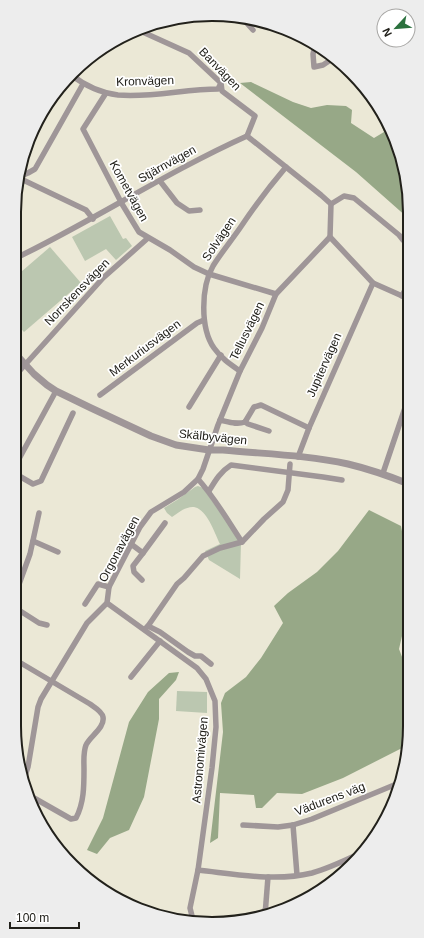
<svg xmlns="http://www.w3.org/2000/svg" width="424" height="938" font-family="Arial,sans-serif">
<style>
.green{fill:#bbc7b0}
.forest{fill:#97a887}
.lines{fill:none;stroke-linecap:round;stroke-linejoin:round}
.minor{stroke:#9f9698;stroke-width:5.5}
.tertiary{stroke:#9f9698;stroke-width:7}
.labels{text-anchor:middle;stroke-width:3.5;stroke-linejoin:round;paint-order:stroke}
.street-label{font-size:12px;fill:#22211b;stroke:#fff}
.rim{fill:none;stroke:#22211b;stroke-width:2}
</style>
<rect width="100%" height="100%" fill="#ebe8d6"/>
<g class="green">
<polygon points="110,216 123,239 126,238 132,246 116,260 106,249 85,261 72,237"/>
<polygon points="50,247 81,283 24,332 14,321 14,278"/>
<path d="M198 486 203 488 241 542 240 579 209 560 205 551 220 544C215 534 207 509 194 507 186 506 178 513 172 517L167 513 164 508 177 500 195 487Z"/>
<polygon points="177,691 207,692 207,713 176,711"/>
</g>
<g class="forest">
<polygon points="251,82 293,102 311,108 327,105 346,106 352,110 351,123 374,138 384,132 379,119 382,114 395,136 408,186 408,218 356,172 240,83"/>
<polygon points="369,510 401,526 407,558 408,594 405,623 399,649 407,670 410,674 410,726 406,746 343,778 302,794 277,793 262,808 256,808 254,795 220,793 218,838 210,843 223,732 221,703 225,693 246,677 261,658 283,623 274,606 288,593 317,572 338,551"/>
<polygon points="179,672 176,680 159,699 159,719 144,797 129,830 110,838 97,854 87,850 103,818 129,722 148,692 169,673"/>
</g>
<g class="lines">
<g class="minor">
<polyline points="244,20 253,30"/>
<polyline points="136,29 189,53 221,83 222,91 255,116 247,136 321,195 331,204 330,237 373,283 409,299"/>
<polyline points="315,45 313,54 314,67 323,65 335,57"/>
<path d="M70 74C84 85 101 93 118 95 151 98 185 89 218 89L221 83"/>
<polyline points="106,93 83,129 122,204 139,232 170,250 194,267 209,274 276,294"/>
<polyline points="21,176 28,173 35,169 83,84"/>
<polyline points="21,179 86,210 93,219"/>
<polyline points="160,181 177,203 189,211 200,210"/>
<polyline points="331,204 344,196 354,198 399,235 403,240"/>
<path d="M14 259C93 221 167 172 247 136"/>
<polyline points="402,296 409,282"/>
<path d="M240 371C230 364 221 358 214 348 200 328 201 287 213 266 221 253 231 241 240 228 254 207 269 187 286 167"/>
<polyline points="14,377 103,278 148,238"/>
<polyline points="100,395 197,323 204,320"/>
<polyline points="189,407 221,355"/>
<path d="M220 420C229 422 237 425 245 422L254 407 261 405 309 428"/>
<polyline points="245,422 248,424 269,431"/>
<polyline points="298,457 309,428 373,283"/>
<polyline points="14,468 56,391"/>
<polyline points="14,473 33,484 41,481 73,413"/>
<polyline points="383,473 409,396"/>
<path d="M198 479C215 498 228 521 242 542"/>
<path d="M209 491C215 481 220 472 231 465L323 477 342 480"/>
<polyline points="33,541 58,552"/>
<polyline points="131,544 143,553 133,566 134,572 142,580"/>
<polyline points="143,553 165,523"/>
<polyline points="14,598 30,554 39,513"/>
<polyline points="107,603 197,668 206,679 215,701 216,727 212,768 198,870 190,908 193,920"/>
<polyline points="85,604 98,584 109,587"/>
<polyline points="14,607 39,623 47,625"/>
<polyline points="148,626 177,584 184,578 203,556 220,548 242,542 264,519 283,502 288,490 290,464"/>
<polyline points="146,628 148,626 160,632 188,652 195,656 201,656 211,664"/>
<path d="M14 659 90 704C94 707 102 711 103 717 105 728 90 736 86 745 83 753 84 761 84 769 84 786 84 803 76 818L71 819 27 794"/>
<polyline points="131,677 160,641"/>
<polyline points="23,782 28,767 38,707 41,699 87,623 107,603 109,587 140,527 151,512 184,492 198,479 203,469 218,425 240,371 262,328 276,294 330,237"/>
<polyline points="243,825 278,827 293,825 312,819 399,783"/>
<polyline points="293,825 297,875"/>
<path d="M198 870C235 874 275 882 312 873 330 868 346 860 363 852"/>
<polyline points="265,915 268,877"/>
<polyline points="258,917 265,910"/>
<polyline points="177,920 179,918 184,920"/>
</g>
<path class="tertiary" d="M14 352 34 374 47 385 56 391 91 408 151 436 176 445 209 450H223C264 454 307 455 348 464 369 469 389 476 409 484"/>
</g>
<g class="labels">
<g class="street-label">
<text transform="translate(220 69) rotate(46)" y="4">Banvägen</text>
<text transform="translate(145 81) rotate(-2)" y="4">Kronvägen</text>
<text transform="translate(167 164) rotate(-29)" y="4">Stjärnvägen</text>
<text transform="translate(129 191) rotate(61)" y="4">Kometvägen</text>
<text transform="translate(219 239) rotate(-56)" y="4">Solvägen</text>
<text transform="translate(77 292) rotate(-46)" y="4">Norrskensvägen</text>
<text transform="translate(247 331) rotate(-64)" y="4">Tellusvägen</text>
<text transform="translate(145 348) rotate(-37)" y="4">Merkuriusvägen</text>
<text transform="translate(324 365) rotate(-66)" y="4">Jupitervägen</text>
<text transform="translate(213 437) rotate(6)" y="4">Skälbyvägen</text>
<text transform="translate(119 549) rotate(-62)" y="4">Orgonavägen</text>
<text transform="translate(200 760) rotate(-85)" y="4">Astronomivägen</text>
<text transform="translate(330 799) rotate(-21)" y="4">Vädurens väg</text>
</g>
</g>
<path d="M0 0H424V938H0ZM212 21H212A191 191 0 0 1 403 212V726A191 191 0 0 1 212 917H212A191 191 0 0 1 21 726V212A191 191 0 0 1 212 21Z" fill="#ededed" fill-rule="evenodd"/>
<path class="rim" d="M212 21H212A191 191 0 0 1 403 212V726A191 191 0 0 1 212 917H212A191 191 0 0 1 21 726V212A191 191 0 0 1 212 21Z"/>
<g transform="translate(396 28) rotate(244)"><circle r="19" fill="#ffffff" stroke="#a7a6a4"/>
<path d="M0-3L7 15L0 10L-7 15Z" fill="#2b713e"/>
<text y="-6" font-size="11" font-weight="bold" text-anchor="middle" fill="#22211b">N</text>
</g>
<path d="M10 922v6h69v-6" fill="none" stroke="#22211b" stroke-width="2"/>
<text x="16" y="922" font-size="12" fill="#22211b" stroke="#ffffff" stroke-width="3" paint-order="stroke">100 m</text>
</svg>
